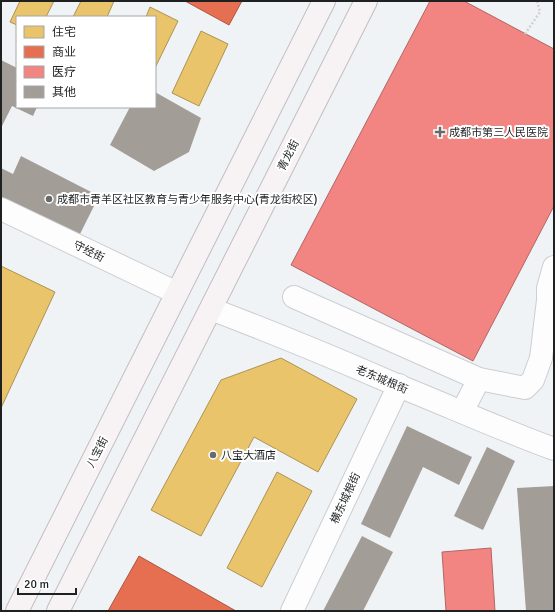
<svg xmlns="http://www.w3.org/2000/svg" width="555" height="612" font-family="Signika,'Noto Sans SC',sans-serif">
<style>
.homes{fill:#e9c46a;stroke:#ac9354}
.shops{fill:#e76f51;stroke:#ab5743}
.health{fill:#f28482;stroke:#b26665}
.building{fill:#a39d98}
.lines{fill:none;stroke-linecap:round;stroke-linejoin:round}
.minor-casing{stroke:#ccced1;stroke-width:24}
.major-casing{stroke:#c3bdbf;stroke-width:24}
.path{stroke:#d0d1d3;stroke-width:2.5;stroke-dasharray:2 2;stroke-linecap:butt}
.minor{stroke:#fdfdfe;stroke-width:22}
.major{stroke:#f7f3f4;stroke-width:22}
.poi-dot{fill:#686a6c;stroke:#fff;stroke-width:1.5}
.labels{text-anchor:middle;stroke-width:4;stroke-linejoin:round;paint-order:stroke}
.poi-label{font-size:11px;fill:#1e2022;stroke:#fff;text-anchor:start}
.street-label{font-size:11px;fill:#1e2022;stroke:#fff}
</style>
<rect width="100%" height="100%" fill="#f0f3f6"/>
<g class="homes">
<polygon points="20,1 54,1 46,17 17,17 17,25 10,22"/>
<polygon points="81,1 114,1 107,17 73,17"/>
<polygon points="150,7 178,21 155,68 155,17 146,17"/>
<polygon points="201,31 228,44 199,106 172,93"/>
<polygon points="1,266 55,292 1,408"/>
<polygon points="281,358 357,399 318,472 254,437 201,536 151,510 221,380"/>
<polygon points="277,472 312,491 262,587 227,568"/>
</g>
<g class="shops">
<polygon points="185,1 242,1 229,25"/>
<polygon points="139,556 236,611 108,611"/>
</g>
<g class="health">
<polygon points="430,1 464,1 554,49 554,206 473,361 291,265"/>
<polygon points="491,548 495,611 446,611 442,552"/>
</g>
<g class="building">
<polygon points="1,60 17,68 17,107 37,107 33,116 12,106 1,128"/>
<polygon points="155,92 201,118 189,152 154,171 110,145 130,107 155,107"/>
<polygon points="21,156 99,196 77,240 1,202 1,168 13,174"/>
<polygon points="407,426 472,457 459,485 423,467 390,538 361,524"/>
<polygon points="487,447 515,461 483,530 454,516"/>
<polygon points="554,486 554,611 526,611 517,488"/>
<polygon points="362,536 393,552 363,611 323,611"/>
</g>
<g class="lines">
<g class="minor-casing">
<g id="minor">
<polyline points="1,209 177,293"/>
<polyline points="294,297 479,379 525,388 533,380 541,358 548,300 548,288 554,267"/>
<path d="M211 309C274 333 337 359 399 386 451 407 502 430 554 449"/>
<polyline points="462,412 479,379"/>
<polyline points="292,611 399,385"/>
</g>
</g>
<g class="major-casing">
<g id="major">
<polyline points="17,611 324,1"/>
<polyline points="58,611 366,1"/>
</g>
</g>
<polyline class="path" points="525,34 540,12 537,1"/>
<use href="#minor" class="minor"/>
<use href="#major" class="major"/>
</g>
<g class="poi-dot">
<path d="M438 126h4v4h4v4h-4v4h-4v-4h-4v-4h4z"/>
<circle cx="49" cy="199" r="4"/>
<circle cx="213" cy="455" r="4"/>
</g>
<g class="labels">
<g class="poi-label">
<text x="449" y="136">成都市第三人民医院</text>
<text x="57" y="203">成都市青羊区社区教育与青少年服务中心(青龙街校区)</text>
<text x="221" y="459">八宝大酒店</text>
</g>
<g class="street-label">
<text transform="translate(288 155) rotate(-63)" y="4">青龙街</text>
<text transform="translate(89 251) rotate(26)" y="4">守经街</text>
<text transform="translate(382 379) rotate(23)" y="4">老东城根街</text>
<text transform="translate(97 452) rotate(-63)" y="4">八宝街</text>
<text transform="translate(345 498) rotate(-65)" y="4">横东城根街</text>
</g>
</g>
<rect width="555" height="612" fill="none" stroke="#1e2022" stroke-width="4"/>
<rect x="16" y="16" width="140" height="92" fill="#ffffff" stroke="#a5a6a7"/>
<rect x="24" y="26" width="20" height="12" fill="#e9c46a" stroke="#a5a6a7"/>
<text x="52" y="36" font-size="12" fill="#1e2022">住宅</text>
<rect x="24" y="46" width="20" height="12" fill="#e76f51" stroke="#a5a6a7"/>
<text x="52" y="56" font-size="12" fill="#1e2022">商业</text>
<rect x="24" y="66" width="20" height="12" fill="#f28482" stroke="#a5a6a7"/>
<text x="52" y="76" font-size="12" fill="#1e2022">医疗</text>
<rect x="24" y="86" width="20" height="12" fill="#a39d98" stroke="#a5a6a7"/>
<text x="52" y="96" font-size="12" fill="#1e2022">其他</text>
<path d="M18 588v6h58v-6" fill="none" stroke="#1e2022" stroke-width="2"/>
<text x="24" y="588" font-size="12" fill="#1e2022" stroke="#ffffff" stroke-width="3" paint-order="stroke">20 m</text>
</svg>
